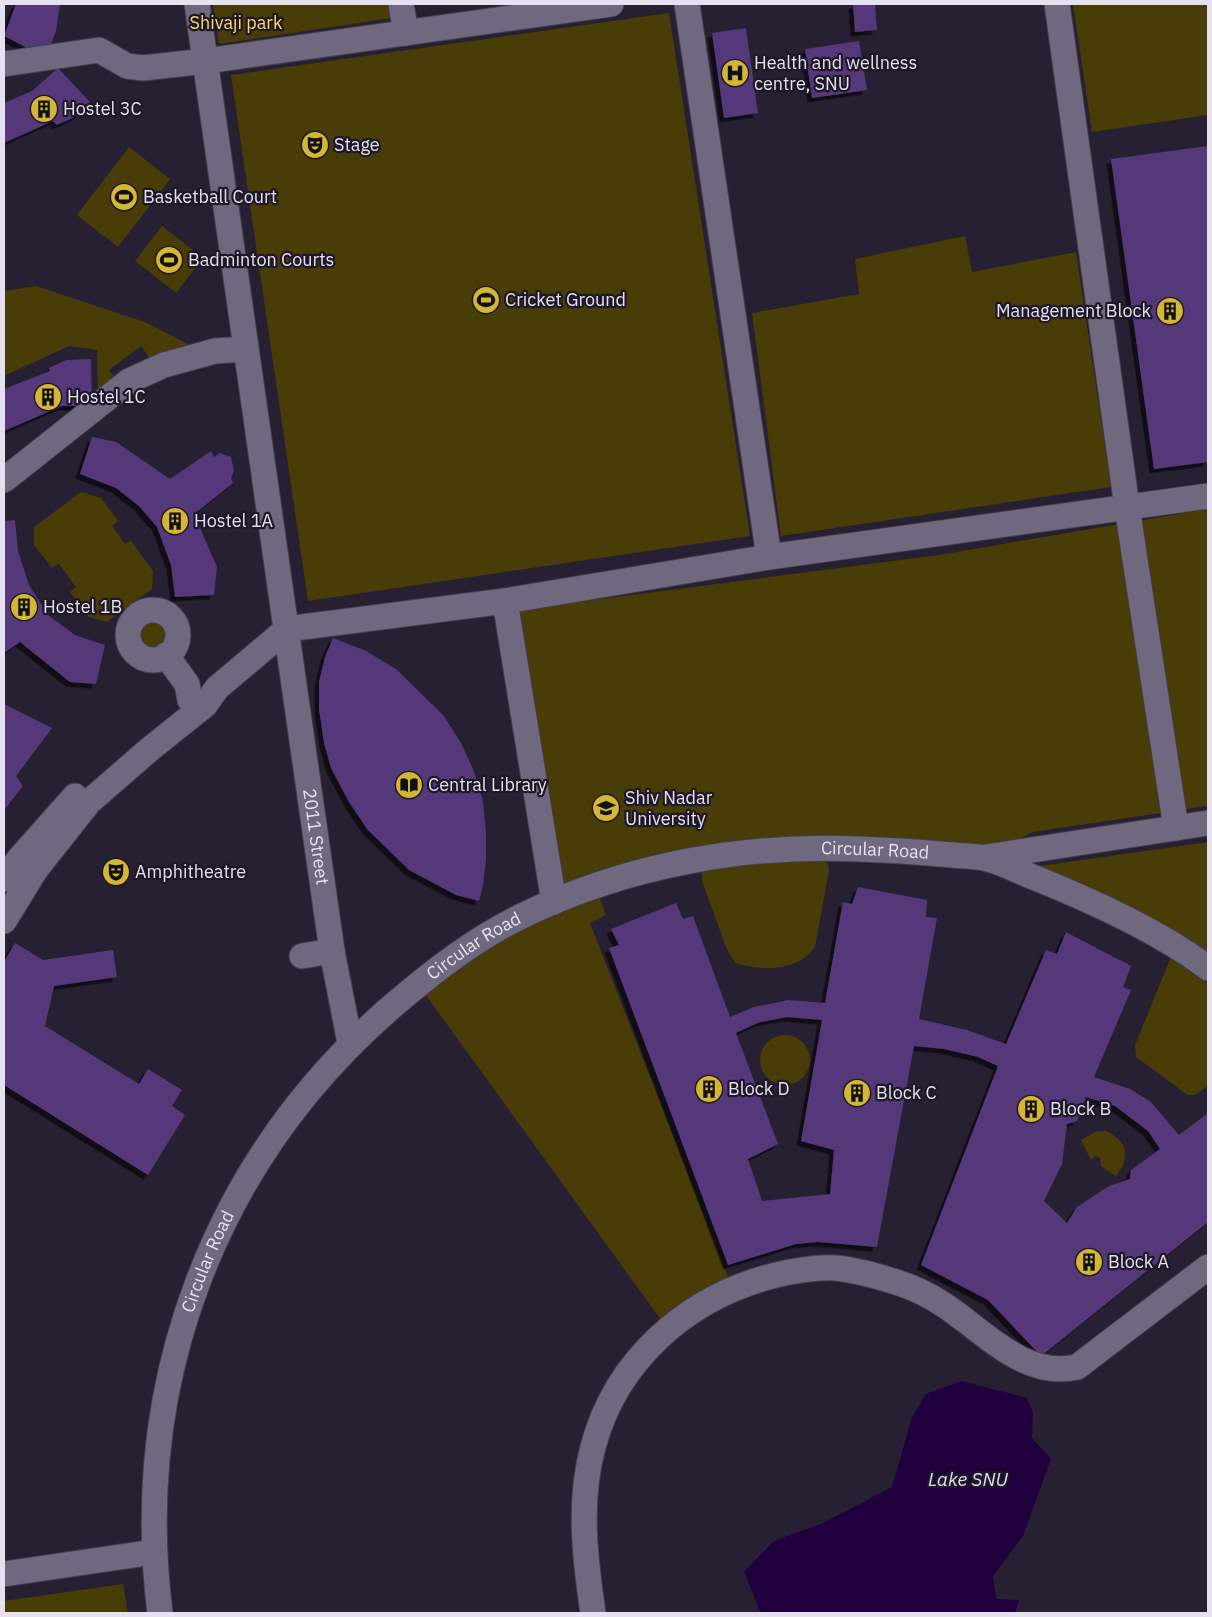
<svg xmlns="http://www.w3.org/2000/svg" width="1212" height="1617" font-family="'IBM Plex Sans',sans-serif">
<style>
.green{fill:#483c07}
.water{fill:#20003d}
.building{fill:#543779;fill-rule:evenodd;filter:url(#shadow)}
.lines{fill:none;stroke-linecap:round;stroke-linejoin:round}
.minor-casing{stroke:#433d4d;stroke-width:27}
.minor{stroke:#70687e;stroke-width:25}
.labels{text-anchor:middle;stroke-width:4.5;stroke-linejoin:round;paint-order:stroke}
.park-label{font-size:18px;fill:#fcde68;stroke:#1e1728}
.poi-label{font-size:18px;fill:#e6e1ee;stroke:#1e1728;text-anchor:start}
.street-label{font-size:18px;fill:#e6e1ee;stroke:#1e1728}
.water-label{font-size:19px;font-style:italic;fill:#e4ddf1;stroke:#1e1728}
</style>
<defs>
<filter id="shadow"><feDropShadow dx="-4.5" dy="4.5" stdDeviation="0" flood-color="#0009"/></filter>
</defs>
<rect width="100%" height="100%" fill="#272032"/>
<g class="green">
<polygon points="213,4 390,4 392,18 219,44"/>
<polygon points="1073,4 1208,4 1208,115 1092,132"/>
<polygon points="669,13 750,536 308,601 231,75"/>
<polygon points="129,147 170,179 118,247 77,215"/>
<polygon points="162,226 203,258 176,293 135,261"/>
<polygon points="965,236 972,272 1076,252 1111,487 781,536 752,313 859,294 855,259"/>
<polygon points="36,286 145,322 198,349 150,359 141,346 109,370 118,382 98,398 97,350 69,346 4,376 4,291"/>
<polygon points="81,492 101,498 118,521 112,526 125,544 131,541 153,571 152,589 107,622 89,617 70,592 76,587 59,564 52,568 34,545 34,527"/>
<polygon points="1208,509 1208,806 1033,832 1015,841 956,850 851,837 563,887 516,610 939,555"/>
<circle cx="153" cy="635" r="14"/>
<path d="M1208 842V953C1156 918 1098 891 1040 866Z"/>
<path d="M821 856 827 861 829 870 815 947C798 972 761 971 735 963L726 947 702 881V871L709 865Z"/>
<polygon points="598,894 606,915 590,923 730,1282 664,1324 425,994 495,940"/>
<polygon points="1171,957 1208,984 1208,1086 1195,1095 1188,1095 1136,1057 1135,1045"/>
<circle cx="785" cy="1060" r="25"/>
<path d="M1106 1131C1128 1142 1131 1157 1116 1176L1101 1166 1100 1158 1096 1156 1091 1160 1081 1140 1095 1132Z"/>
<polygon points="123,1584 128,1613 4,1613 4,1601"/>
</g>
<polygon class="water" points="962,1381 1027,1398 1033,1413 1032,1438 1051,1459 1023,1536 993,1576 996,1599 1019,1600 1015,1613 761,1613 744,1572 774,1541 821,1524 892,1487 912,1417 926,1394"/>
<g class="building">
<polygon points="16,4 60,4 56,31 48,51 39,54 4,36"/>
<polygon points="853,4 875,4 877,30 855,32"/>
<polygon points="746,28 758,113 724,118 712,33"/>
<polygon points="859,41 867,90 812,98 805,49"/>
<polygon points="58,68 90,102 79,115 57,125 53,121 4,143 4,103 32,91"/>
<polygon points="1208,146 1208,462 1154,469 1111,159"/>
<polygon points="91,359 92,406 62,406 4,431 4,389 50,371 49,368 66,360"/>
<polygon points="92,437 116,442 170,479 211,451 214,457 220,453 231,457 234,471 231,478 233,483 194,514 217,567 214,595 175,597 171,565 157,527 139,506 116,488 80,474"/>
<polygon points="15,520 18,551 29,585 48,615 75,635 105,645 96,684 70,682 20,642 4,653 4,521"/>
<polygon points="333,638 366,651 396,669 443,715 461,743 473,769 483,801 486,832 486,860 483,886 479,901 456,895 409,870 367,829 349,802 331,768 324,743 319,709 319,682 325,657"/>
<polygon points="4,704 52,728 16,776 23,786 4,810"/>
<path d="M858 887 927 900 926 917 937 918 919 1019 967 1030 1006 1044 1046 950 1057 954 1066 932 1131 966 1123 987 1131 990 1094 1077 1130 1089 1151 1102 1179 1135 1208 1113V1222L1041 1356 988 1300 921 1265 998 1066 978 1057 944 1049 914 1046 877 1247 818 1242 796 1244 728 1265 609 948 619 945 611 929 676 903 683 919 693 916 730 1017 754 1007 789 1000 825 1003 843 902 852 904ZM787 1017 822 1020 801 1141 834 1150 830 1194 762 1201 748 1159 778 1144 736 1033 760 1022ZM1086 1097 1115 1106 1148 1131 1160 1149 1131 1170 1130 1179 1109 1186 1077 1207 1067 1223 1044 1201 1062 1164 1067 1124 1077 1121Z"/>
<polygon points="15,943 43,960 113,950 117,977 54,986 45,1026 139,1084 148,1069 182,1090 172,1106 185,1115 148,1175 4,1085 4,962"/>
</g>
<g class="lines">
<g class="minor-casing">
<g id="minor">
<path id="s1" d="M197 4 332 951 350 1043"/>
<polyline points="401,4 406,33"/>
<polyline points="687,4 769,557"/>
<polyline points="1057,4 1127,507 1176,828"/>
<polyline points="4,64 99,50 127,66 143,68 206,61 611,4"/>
<polyline points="4,480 129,381 164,365 215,351 246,349"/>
<polyline points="505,601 554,902"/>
<circle cx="153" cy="635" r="25"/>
<polyline points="166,655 187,684 190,700"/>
<polyline points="986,857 1208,823"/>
<polyline points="4,879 19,859 75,796"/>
<polyline points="4,921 36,869 89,802 150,749 205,705 217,688 287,629 505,601 769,557 1208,496"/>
<polyline points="302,956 332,951"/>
<polyline points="4,1574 154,1552"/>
<path id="s2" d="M160 1613C131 1382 214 1162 389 1009 431 973 474 939 524 915 627 865 744 844 859 849 890 850 921 852 953 855 963 856 974 856 984 858 999 861 1014 869 1028 875 1086 898 1159 931 1208 968"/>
<path d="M593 1613C585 1558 578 1502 593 1447 616 1360 687 1298 772 1276 792 1271 815 1267 836 1268 856 1270 877 1276 896 1282 912 1287 929 1295 944 1305 984 1331 1024 1379 1077 1367L1208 1267"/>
</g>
</g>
<use href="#minor" class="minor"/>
</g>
<defs>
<g id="hospital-disc" transform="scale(1.4375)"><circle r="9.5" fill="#d4b635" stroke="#1e1728"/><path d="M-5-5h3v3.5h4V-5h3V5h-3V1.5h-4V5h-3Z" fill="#111"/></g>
<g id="building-disc" transform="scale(1.4375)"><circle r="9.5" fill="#d4b635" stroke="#1e1728"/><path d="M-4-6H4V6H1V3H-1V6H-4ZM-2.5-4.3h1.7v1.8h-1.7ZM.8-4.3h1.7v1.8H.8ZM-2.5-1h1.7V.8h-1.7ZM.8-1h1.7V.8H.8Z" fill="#111"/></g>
<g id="theatre-disc" transform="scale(1.4375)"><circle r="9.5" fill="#d4b635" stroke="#1e1728"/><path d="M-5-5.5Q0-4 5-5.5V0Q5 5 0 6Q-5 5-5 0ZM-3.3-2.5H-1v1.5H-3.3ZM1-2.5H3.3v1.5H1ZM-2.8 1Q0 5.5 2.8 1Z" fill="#111"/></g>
<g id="stadium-disc" transform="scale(1.4375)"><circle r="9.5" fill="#d4b635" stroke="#1e1728"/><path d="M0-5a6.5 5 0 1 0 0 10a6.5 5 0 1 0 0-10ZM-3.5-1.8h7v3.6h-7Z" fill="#111"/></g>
<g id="library-disc" transform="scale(1.4375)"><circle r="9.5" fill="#d4b635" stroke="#1e1728"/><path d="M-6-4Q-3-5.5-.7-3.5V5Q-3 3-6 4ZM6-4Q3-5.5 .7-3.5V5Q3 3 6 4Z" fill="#111"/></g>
<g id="university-disc" transform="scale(1.4375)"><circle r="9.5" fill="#d4b635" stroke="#1e1728"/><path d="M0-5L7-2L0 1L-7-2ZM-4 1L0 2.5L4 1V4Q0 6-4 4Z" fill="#111"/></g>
</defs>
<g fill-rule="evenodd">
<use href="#hospital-disc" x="735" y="73"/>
<use href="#building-disc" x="44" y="109"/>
<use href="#theatre-disc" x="315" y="145"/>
<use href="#stadium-disc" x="124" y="197"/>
<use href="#stadium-disc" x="169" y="260"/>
<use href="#stadium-disc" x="486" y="300"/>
<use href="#building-disc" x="1170" y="311"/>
<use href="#building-disc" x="48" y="397"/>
<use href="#building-disc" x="175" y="521"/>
<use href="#building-disc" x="24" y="607"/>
<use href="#library-disc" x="409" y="785"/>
<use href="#university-disc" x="606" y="808"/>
<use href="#theatre-disc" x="116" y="872"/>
<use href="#building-disc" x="709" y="1089"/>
<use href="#building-disc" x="857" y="1093"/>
<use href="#building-disc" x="1031" y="1109"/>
<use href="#building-disc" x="1089" y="1262"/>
</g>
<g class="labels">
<g class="park-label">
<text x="236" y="29">Shivaji park</text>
</g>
<g class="poi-label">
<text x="754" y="69">Health and wellness<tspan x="754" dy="21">centre, SNU</tspan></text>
<text x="63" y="115">Hostel 3C</text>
<text x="334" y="151">Stage</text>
<text x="143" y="203">Basketball Court</text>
<text x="188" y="266">Badminton Courts</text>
<text x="505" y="306">Cricket Ground</text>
<text x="1151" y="317" text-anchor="end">Management Block</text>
<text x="67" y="403">Hostel 1C</text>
<text x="194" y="527">Hostel 1A</text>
<text x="43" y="613">Hostel 1B</text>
<text x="428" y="791">Central Library</text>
<text x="625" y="804">Shiv Nadar<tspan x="625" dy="21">University</tspan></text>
<text x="135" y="878">Amphitheatre</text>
<text x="728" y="1095">Block D</text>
<text x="876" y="1099">Block C</text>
<text x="1050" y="1115">Block B</text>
<text x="1108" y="1268">Block A</text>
</g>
<g class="street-label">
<text dy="6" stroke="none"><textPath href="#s1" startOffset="841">2011 Street</textPath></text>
<text dy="6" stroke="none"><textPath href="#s2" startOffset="1199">Circular Road</textPath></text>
<text dy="6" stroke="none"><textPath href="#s2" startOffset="779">Circular Road</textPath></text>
<text dy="6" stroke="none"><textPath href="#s2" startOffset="359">Circular Road</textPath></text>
</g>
<g class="water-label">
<text x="968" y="1486">Lake SNU</text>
</g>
</g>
<rect width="1212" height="1617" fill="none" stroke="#e6e1ee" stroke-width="10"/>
</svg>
